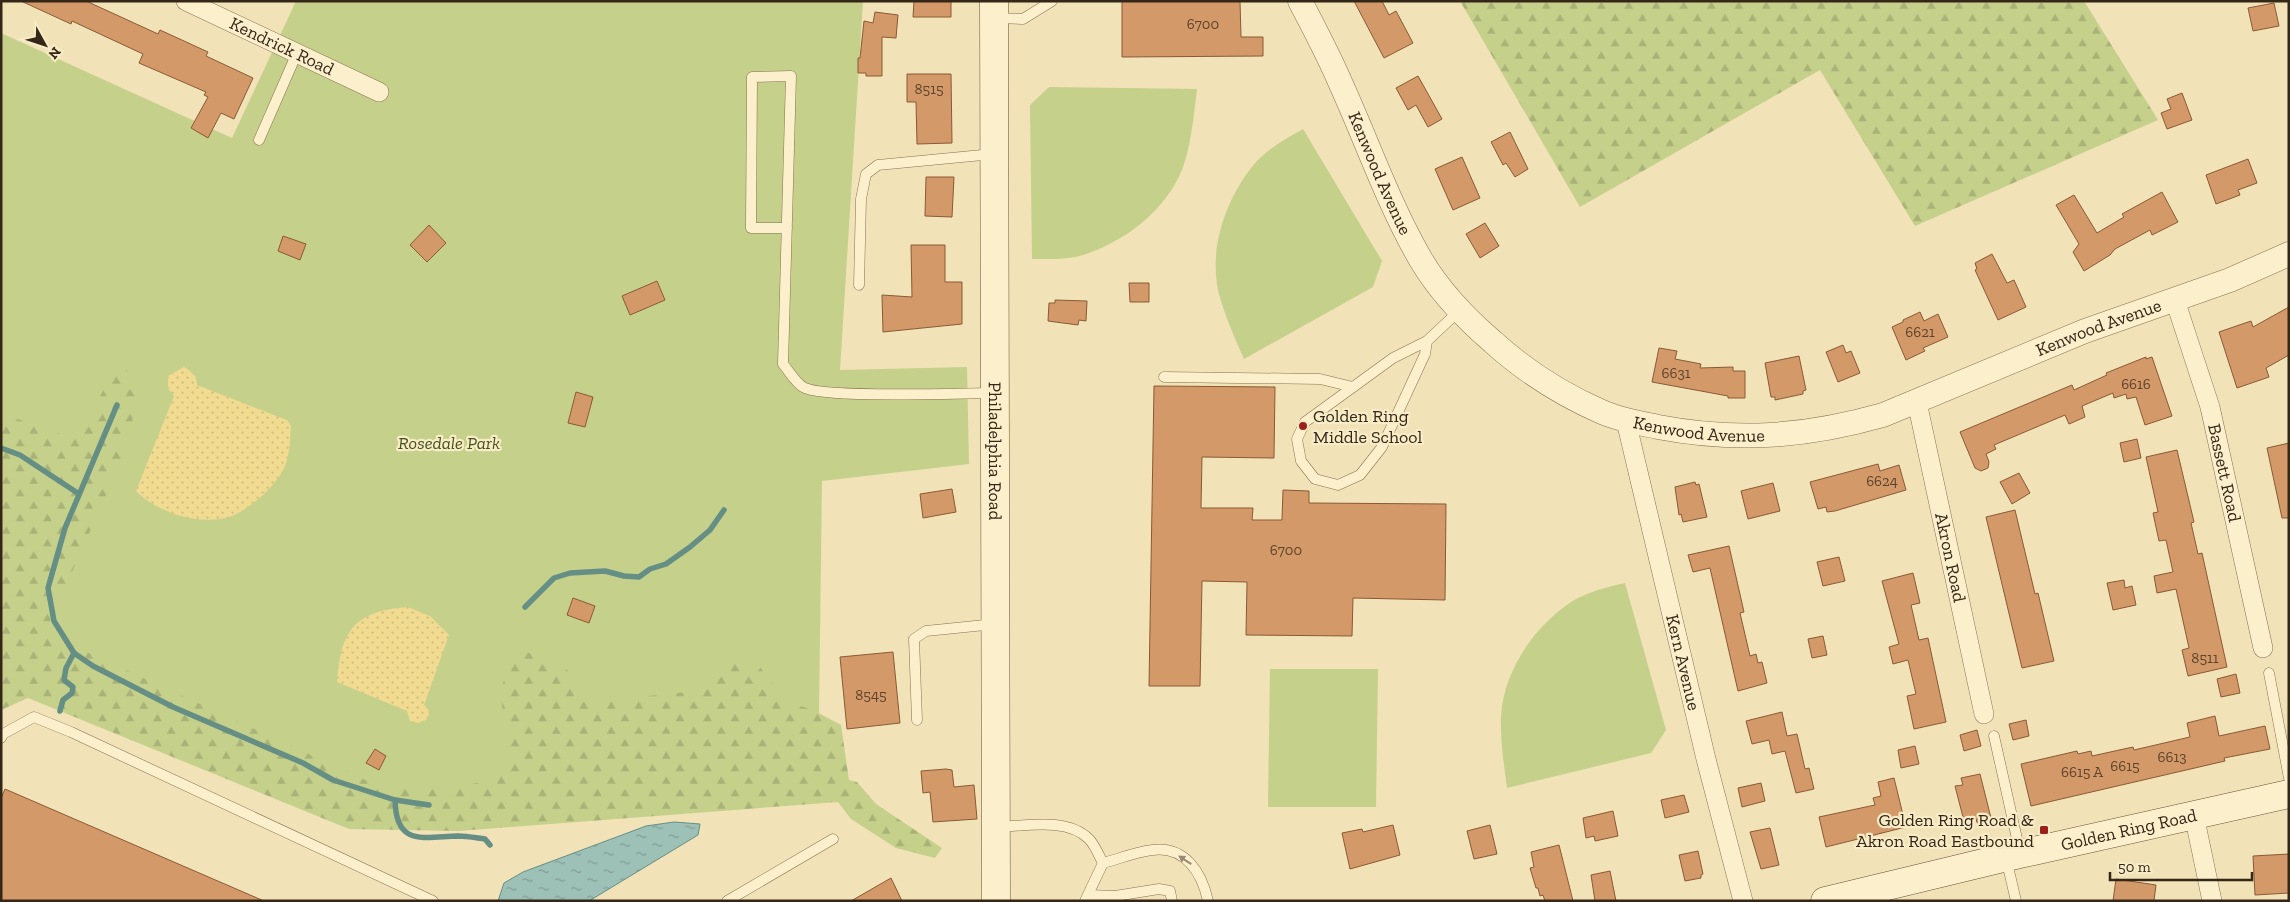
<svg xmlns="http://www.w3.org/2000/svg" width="2290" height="902" font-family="'Zilla Slab',serif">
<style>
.green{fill:#c5d08b}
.forest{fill:url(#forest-firs)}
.sand{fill:url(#sand-dots)}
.water{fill:url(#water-ripples);stroke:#658e85}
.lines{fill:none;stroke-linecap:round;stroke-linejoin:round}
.stream{stroke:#658e85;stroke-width:5.5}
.building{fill:#d49969;stroke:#895a35}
.service-casing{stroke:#887152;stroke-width:11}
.minor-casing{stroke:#887152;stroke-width:20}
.tertiary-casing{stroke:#887152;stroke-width:25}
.secondary-casing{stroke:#6a5135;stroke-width:29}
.service{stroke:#fcefcb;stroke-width:10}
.minor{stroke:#fcefcb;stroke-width:19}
.tertiary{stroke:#fcefcb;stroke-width:24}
.secondary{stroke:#fcefcb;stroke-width:28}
.oneway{fill:#988b72}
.poi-dot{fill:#9c201c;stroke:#f8ecc7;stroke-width:2}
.labels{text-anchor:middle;stroke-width:4.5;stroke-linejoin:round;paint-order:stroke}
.number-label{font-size:15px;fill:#5d442c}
.street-label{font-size:18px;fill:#352718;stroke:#f8ecc7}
.poi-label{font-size:18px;fill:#352718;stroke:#f8ecc7;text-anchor:start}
.park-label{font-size:18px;font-style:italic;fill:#44541d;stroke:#f8ecc7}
</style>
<defs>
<pattern id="forest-firs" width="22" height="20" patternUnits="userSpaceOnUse" patternTransform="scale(1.25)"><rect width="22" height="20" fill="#c5d08b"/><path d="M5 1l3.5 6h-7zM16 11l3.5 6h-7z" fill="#aab377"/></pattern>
<pattern id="sand-dots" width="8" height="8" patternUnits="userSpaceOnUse" patternTransform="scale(1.25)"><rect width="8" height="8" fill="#f1db91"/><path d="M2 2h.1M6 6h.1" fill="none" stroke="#cfbc7c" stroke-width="1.8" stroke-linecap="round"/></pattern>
<pattern id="water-ripples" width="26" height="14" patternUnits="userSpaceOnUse" patternTransform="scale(1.25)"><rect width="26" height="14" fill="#9dc1b7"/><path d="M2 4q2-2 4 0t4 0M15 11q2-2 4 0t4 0" fill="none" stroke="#819d94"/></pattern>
</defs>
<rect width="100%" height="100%" fill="#f1e2b7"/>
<g class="green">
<polygon points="296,1 863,1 840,370 967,367 969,464 822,481 818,789 370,828 24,685 1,702 1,33 232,138"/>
<path d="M1049 87 1197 89C1194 113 1192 137 1185 161 1172 204 1131 238 1089 253 1071 260 1050 259 1032 259L1030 105Z"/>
<path d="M1303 129 1382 261 1373 287 1244 359C1234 336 1224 314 1218 290 1209 245 1227 196 1256 162 1269 148 1287 138 1303 129Z"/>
<path d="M1625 583 1666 730 1651 753 1507 788C1504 764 1500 740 1501 716 1504 670 1534 627 1571 602 1587 592 1607 587 1625 583Z"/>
<polygon points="1270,669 1378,669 1376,807 1268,807"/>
</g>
<g class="forest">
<polygon points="1460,1 2084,1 2158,120 1915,226 1820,70 1580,207"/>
<polygon points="115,368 125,368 140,392 121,462 47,628 61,640 385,789 460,788 510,772 500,688 521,650 565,665 576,688 592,702 696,691 710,679 739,662 759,666 788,702 813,710 841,725 849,780 857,782 876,804 942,848 935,858 896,848 851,819 838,802 459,831 349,829 28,698 1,710 1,413 77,440"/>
</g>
<g class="sand">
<path d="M184 367C192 372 197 375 197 385L287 420 291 426C290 437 290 450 287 460 284 472 275 483 266 492 257 501 244 511 232 516 201 527 158 513 136 491L174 396 168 388V376Z"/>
<path d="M408 607 430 616 449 635 424 705 428 708 429 715 426 720 418 723 410 721 407 711 337 682C341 629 355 611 408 607Z"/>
</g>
<polygon class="water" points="674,822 700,824 698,835 589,901 498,901 504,883 523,872 646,826"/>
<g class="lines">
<g class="stream">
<polyline points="117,405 65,528 48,588 54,621 74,653 93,666 173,707 303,763 333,780 395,800 429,805"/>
<polyline points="1,448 20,455 79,494"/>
<polyline points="525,607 554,578 570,573 605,571 624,576 639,577 650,569 666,564 690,547 710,530 724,510"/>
<polyline points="60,711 63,700 72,693 73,687 64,680 66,668 74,653"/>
<path d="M395 800C396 847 423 837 458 836 467 836 477 838 485 839L490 845"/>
</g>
</g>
<g class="building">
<polygon points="21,1 86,1 158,34 160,30 208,52 206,56 253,78 234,119 221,113 208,138 191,128 208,97 204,95 206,92 139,63 143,54 72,21 71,24"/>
<polygon points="914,1 951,1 951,17 913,17"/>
<polygon points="1122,1 1240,1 1241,37 1263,37 1263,56 1122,57"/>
<polygon points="1354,1 1382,1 1389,15 1396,11 1413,43 1384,58"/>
<polygon points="2274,3 2279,26 2253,31 2248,8"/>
<polygon points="875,12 898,15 896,38 882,37 882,76 866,76 866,73 858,73 858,58 860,58 864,21 873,23"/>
<polygon points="907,74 951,74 952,143 917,144 916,102 907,102"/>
<polygon points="1418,76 1442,119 1428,127 1416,105 1408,110 1396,88"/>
<polygon points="2182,93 2192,120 2167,129 2161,113 2171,109 2167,99"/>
<polygon points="1510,132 1528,169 1515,177 1506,163 1503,165 1491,142"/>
<polygon points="1462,157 1480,198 1453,210 1435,169"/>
<polygon points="2248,159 2257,183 2238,190 2240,195 2216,204 2206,175"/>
<polygon points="926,177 954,177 952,217 925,216"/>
<polygon points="2162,192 2178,222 2152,235 2150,230 2115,249 2110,255 2084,271 2073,252 2079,244 2056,205 2074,195 2097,233 2124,217 2122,214"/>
<polygon points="1485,223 1499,246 1480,258 1466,234"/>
<polygon points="429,225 446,243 427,262 410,245"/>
<polygon points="283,236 306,244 300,260 278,251"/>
<polygon points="911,245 945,245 945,282 962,282 962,324 883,332 882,295 912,297"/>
<polygon points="1992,254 2007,283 2014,280 2026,307 1998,320 1975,270 1977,269 1975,263"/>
<polygon points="657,281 665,300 630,315 622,296"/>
<polygon points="1129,283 1149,283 1149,302 1130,302"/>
<polygon points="1055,300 1087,301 1086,321 1079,320 1078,325 1048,321 1049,303 1055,303"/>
<polygon points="2289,307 2289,355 2266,368 2269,377 2237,388 2219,332 2251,321 2253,327"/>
<polygon points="1920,312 1924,321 1938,314 1948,337 1923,348 1925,351 1906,360 1892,327 1903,322 1903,320"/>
<polygon points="1843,345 1846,353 1851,351 1860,373 1838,382 1826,352"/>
<polygon points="1659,348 1677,351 1675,359 1701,364 1700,368 1733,367 1733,371 1745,371 1745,398 1728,398 1728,396 1652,382"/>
<polygon points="1799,356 1806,390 1803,391 1803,394 1775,400 1775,397 1771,397 1765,363"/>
<polygon points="2146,357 2146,359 2152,357 2172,416 2145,425 2136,397 2127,399 2126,394 2114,398 2113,393 2082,406 2085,417 2069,424 2065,415 1994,445 1996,449 1986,454 1989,462 1988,468 1981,471 1975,468 1960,432 2072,385 2074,390 2107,375 2106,373"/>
<polygon points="1154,386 1275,387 1274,458 1202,457 1201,508 1253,508 1252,520 1282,520 1283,490 1309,491 1309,503 1446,504 1445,600 1353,598 1352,636 1246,635 1247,582 1202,581 1200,686 1149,686"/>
<polygon points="576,392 593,397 585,427 568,423"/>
<polygon points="2137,439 2141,458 2124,462 2120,443"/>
<polygon points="2289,443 2289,518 2282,518 2267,448"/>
<polygon points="2177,450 2194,522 2191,523 2198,554 2202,553 2227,667 2188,676 2182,650 2189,648 2176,589 2157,593 2154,576 2173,572 2166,540 2159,541 2153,513 2158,512 2146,457"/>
<polygon points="1878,464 1880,471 1899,465 1906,490 1835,511 1827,512 1826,507 1818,509 1810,482"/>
<polygon points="2019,473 2030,493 2012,504 2000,482"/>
<polygon points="1695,482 1696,485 1699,484 1707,517 1683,522 1681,514 1679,515 1675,487"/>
<polygon points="1773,483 1780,511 1748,519 1741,491"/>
<polygon points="952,489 956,512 923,518 920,494"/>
<polygon points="2015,510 2035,594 2038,593 2054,661 2022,668 1986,517"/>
<polygon points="1729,546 1744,612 1740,613 1750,656 1756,654 1758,663 1762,662 1767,683 1738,691 1710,568 1693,572 1688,555"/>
<polygon points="1839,557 1845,581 1823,586 1817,562"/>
<polygon points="1913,573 1920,603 1911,605 1919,640 1928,638 1946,722 1914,729 1907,696 1916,694 1908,660 1893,664 1889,647 1899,644 1882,581"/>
<polygon points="2124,580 2125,588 2132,586 2136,605 2113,610 2107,583"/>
<polygon points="573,598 595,606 589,623 567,615"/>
<polygon points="1823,636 1827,655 1812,658 1808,639"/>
<polygon points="893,652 900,723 847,729 840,657"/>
<polygon points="2236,674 2240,693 2221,697 2217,679"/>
<polygon points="1782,712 1787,736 1797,734 1805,769 1809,768 1814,789 1796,793 1785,751 1772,754 1769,740 1752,744 1746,721"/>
<polygon points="2215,716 2219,736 2265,726 2270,749 2224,758 2225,761 2031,806 2021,764 2077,751 2078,754 2091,751 2092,756 2133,747 2134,750 2190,737 2187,723"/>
<polygon points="2026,720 2029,736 2013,740 2009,724"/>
<polygon points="1977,730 1981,746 1964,751 1960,735"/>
<polygon points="1915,746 1919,764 1901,768 1898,750"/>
<polygon points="375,749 386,756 379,770 366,763"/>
<polygon points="946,769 952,770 954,787 974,785 977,819 933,822 930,792 923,793 921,771"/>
<polygon points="1980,774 1992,822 1978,825 1976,819 1964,821 1955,786 1963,785 1961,778"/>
<polygon points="1894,778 1906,827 1826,847 1819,817 1875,805 1873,798 1881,796 1878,782"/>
<polygon points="1761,783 1765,801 1742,807 1738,788"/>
<polygon points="5,789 264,901 1,901 1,798"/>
<polygon points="1684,795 1689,812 1665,818 1661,800"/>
<polygon points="1613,811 1618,836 1595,841 1594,836 1586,838 1583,818"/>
<polygon points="1393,825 1400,855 1350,869 1342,833 1362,829 1363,832"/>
<polygon points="1490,825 1497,854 1474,859 1467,831"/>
<polygon points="1770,828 1779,865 1761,869 1750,832"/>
<polygon points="1559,845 1573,901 1545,901 1543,895 1540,896 1538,888 1536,888 1530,868 1534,867 1531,852"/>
<polygon points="1698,851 1703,874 1701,875 1701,878 1685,881 1679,855"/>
<polygon points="2289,854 2289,893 2255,895 2253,856"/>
<polygon points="1610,871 1616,901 1595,901 1591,875"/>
<polygon points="891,878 902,901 851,901"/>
<polygon points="2116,879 2156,885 2154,901 2113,901"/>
</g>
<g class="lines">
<g class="service-casing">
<g id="service">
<polyline points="995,18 1023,19 1052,1"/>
<polyline points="259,140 297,53"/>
<path d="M787 228H751L752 77 791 76 783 364C789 371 795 382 803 387 822 399 963 393 993 393"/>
<polyline points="859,285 861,199 866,174 878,165 993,154"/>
<polyline points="1427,341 1425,354 1382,447 1360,475 1338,485 1315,479 1301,461 1297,439 1305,422 1393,358 1427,341 1459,311"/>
<polyline points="1164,377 1320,379 1353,387"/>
<polyline points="2269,673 2289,778"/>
<polyline points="917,720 914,639 926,631 995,624"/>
<polyline points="1994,736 2020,852"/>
<polyline points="1,738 3,734 34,717 71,732 433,901"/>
<path d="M997 827C1026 826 1067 817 1089 839 1095 845 1099 856 1103 863L1085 901"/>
<polyline points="2006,858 2016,901"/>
<path d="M1103 863C1119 859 1135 852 1152 850 1185 845 1202 873 1208 901"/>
<polyline points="1089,895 1115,896 1159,889 1170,891 1172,901"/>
<polyline points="727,901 833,839"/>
</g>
</g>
<g class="minor-casing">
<g id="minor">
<path id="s1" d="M186 1 379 92"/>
<path id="s2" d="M2175 300 2210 407 2263 648"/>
<path id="s3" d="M1917 402 1984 714"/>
<path id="s4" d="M1626 421 1706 759 1743 901"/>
<polyline points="2194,815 2212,901"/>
</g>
</g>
<g class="tertiary-casing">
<g id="tertiary">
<path id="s5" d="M1300 1C1314 28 1328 54 1340 82 1367 141 1388 203 1421 260 1440 292 1465 318 1493 342 1525 371 1563 395 1602 412 1620 420 1639 423 1658 427 1737 442 1805 437 1883 415L2085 331 2230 280 2289 254"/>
</g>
</g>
<g class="secondary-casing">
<g id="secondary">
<path id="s6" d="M994 1 996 901"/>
<path id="s7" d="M1825 901 2020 854 2289 794"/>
</g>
</g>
<use href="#service" class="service"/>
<use href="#minor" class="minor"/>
<use href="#tertiary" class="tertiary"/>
<use href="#secondary" class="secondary"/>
</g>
<defs><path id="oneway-solid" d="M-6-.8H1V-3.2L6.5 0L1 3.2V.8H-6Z" transform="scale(1.25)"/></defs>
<use class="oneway" href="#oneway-solid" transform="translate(1185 860) rotate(-147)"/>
<g class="poi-dot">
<circle cx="1303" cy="426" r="5"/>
<rect x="2039" y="825" width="10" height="10" rx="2.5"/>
</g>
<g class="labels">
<g class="number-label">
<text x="1203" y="29">6700</text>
<text x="929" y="94">8515</text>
<text x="1920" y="337">6621</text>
<text x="1676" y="378">6631</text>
<text x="2136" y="389">6616</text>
<text x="1882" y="486">6624</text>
<text x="1286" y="555">6700</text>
<text x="2205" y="663">8511</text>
<text x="871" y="700">8545</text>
<text x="2172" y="762">6613</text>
<text x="2125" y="771">6615</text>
<text x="2082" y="777">6615 A</text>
</g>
<g class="street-label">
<text dy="6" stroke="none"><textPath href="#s1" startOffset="106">Kendrick Road</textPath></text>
<text dy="6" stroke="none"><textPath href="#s5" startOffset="190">Kenwood Avenue</textPath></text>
<text dy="6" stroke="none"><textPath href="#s5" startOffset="1044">Kenwood Avenue</textPath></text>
<text dy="6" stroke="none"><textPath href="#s5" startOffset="625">Kenwood Avenue</textPath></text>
<text dy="6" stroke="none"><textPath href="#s6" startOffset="450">Philadelphia Road</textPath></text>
<text dy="6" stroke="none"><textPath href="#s2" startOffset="180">Bassett Road</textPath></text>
<text dy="6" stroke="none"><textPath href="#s3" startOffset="159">Akron Road</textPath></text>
<text dy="6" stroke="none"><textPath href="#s4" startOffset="248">Kern Avenue</textPath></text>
<text dy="6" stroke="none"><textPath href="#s7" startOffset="312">Golden Ring Road</textPath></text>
</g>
<g class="poi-label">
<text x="1313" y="422">Golden Ring<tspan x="1313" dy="21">Middle School</tspan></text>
<text x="2034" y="826" text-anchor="end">Golden Ring Road &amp;<tspan x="2034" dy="21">Akron Road Eastbound</tspan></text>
</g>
<g class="park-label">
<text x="449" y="449">Rosedale Park</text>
</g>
</g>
<rect width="2290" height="902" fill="none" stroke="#352718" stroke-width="5"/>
<g transform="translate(45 45) rotate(130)" stroke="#f8ecc7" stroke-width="4" paint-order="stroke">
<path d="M0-4L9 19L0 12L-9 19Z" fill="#352718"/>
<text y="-8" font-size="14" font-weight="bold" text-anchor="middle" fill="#352718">N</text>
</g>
<path d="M2110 872v8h142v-8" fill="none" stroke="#352718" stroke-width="2.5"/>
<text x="2118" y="872" font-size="15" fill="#352718" stroke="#f8ecc7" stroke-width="4" paint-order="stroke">50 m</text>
</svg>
